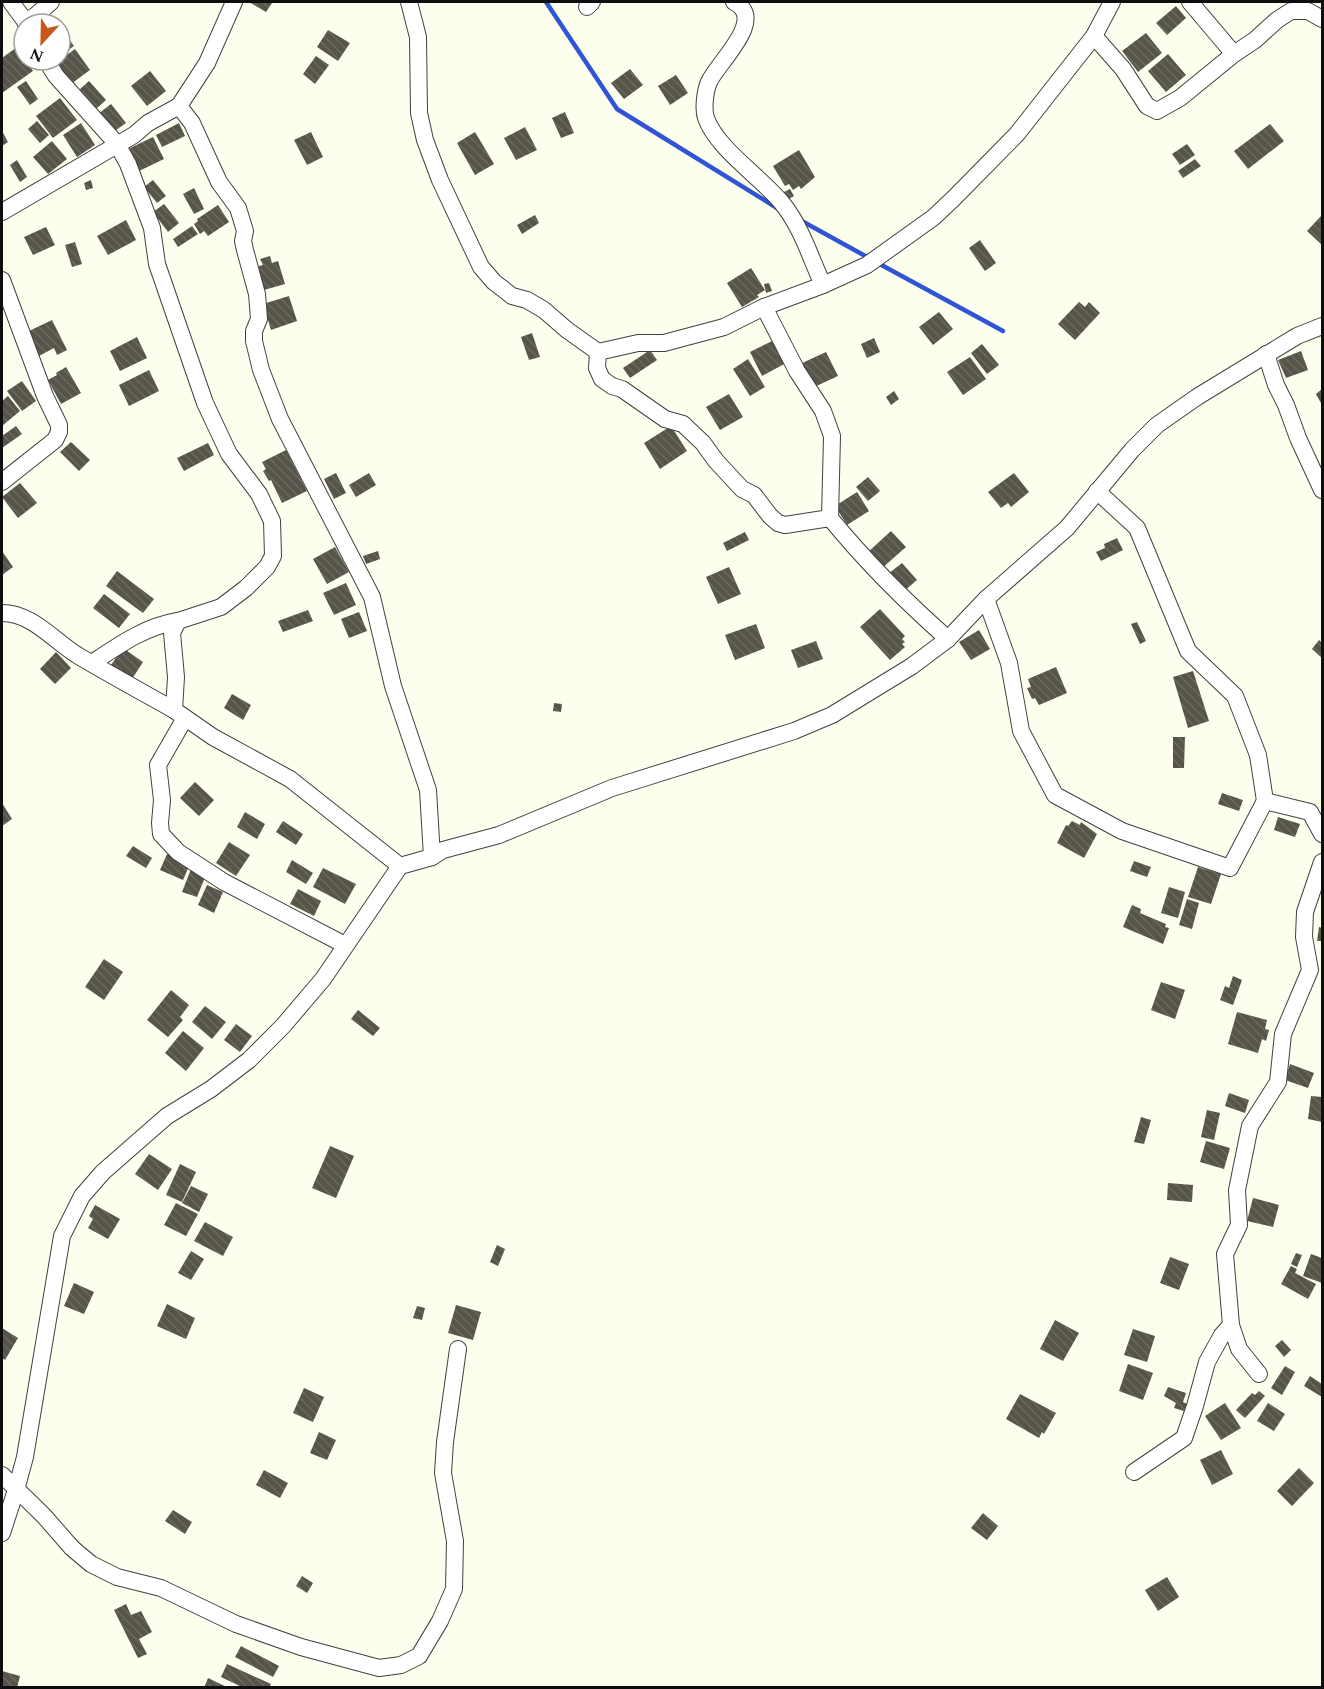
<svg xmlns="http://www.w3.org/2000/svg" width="1324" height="1689" font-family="Spectral,serif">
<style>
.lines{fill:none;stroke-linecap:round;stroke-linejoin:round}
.stream{stroke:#3154d6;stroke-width:4.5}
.building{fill:url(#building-back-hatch)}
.minor-casing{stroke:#414141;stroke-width:18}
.minor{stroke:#fff;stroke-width:16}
</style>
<defs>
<pattern id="building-back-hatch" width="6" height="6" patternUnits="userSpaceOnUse" patternTransform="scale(1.5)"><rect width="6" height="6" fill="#575449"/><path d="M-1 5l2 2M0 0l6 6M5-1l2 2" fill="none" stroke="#6a685f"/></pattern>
</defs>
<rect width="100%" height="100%" fill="#fcffee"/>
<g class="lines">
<g class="stream">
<polyline points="546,2 617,109 777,208"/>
<polyline points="800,220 869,258"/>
<polyline points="876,262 1003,331"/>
</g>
</g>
<g class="building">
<polygon points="249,2 269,2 272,3 266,12"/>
<polygon points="1176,6 1186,18 1167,35 1156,23"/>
<polygon points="60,26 74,46 60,56"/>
<polygon points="328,30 350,43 338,61 317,47"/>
<polygon points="1146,33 1162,53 1138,72 1122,51"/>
<polygon points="17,47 33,71 2,93 2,58"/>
<polygon points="75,49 90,70 71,84 56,63"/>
<polygon points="1168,54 1186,75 1166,92 1148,71"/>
<polygon points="316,56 329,65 315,84 303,74"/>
<polygon points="630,69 643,85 624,99 611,83"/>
<polygon points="150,71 166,91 147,106 131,86"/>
<polygon points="676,75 688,93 670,105 658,86"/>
<polygon points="26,81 38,99 30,105 17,87"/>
<polygon points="89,81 106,100 96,109 79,90"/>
<polygon points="60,98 77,120 53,138 36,116"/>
<polygon points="111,104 126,123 112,133 98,114"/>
<polygon points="565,112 574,133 561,138 552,118"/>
<polygon points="37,121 49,135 40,143 28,129"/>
<polygon points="81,123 95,145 77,157 63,135"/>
<polygon points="179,123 185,136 162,147 156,135"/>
<polygon points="1270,124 1284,141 1248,169 1234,151"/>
<polygon points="525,127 537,150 516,160 504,138"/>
<polygon points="2,131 8,142 2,146"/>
<polygon points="311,132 323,157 307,165 294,140"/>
<polygon points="475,132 494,164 475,175 457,143"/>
<polygon points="153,137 164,159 139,171 128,149"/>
<polygon points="52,141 67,159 48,174 33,157"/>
<polygon points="1187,144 1195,155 1180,165 1172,154"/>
<polygon points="799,150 815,177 801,189 799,186 793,190 789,184 785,186 773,166"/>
<polygon points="1195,159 1201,166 1183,178 1178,171"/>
<polygon points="17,160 27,177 20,182 10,165"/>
<polygon points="91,180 93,188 86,190 84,183"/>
<polygon points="153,180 166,196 157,203 144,187"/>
<polygon points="194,188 204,209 194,214 183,194"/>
<polygon points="790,189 794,196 786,201 782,193"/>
<polygon points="164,204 179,223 168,232 153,212"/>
<polygon points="218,205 229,222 208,236 204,231 200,234 194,224 198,221 197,219"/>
<polygon points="535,215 539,223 522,234 517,225"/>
<polygon points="1322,215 1322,245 1307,231"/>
<polygon points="126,220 136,240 108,255 97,236"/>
<polygon points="192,226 198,234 178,247 173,239"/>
<polygon points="46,227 55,245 33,255 24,237"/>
<polygon points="980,240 996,263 985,271 969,248"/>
<polygon points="75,242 82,264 72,267 65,245"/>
<polygon points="270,256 272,263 278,261 285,284 264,290 256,267 263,265 260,259"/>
<polygon points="751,268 765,290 757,295 759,297 742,307 727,283"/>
<polygon points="769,283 772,291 766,293 764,284"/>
<polygon points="289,296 297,321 271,330 263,304"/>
<polygon points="1079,302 1085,307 1089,302 1100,313 1075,340 1058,324"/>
<polygon points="939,312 953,329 933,345 919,327"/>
<polygon points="52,320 67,350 57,355 54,348 39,356 27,332"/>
<polygon points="532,333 540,357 529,360 521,337"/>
<polygon points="137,337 147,358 120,371 110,351"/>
<polygon points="874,338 880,352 867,358 861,344"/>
<polygon points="774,340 786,363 762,376 750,352"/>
<polygon points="982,344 999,365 987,374 971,353"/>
<polygon points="650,350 657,360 630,378 623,368"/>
<polygon points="1301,351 1308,370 1286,378 1278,360"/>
<polygon points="826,352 838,376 812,388 800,364"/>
<polygon points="970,357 986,379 963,395 947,372"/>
<polygon points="748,359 765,387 750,396 733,369"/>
<polygon points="66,367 81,393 61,404 48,380 57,375 56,373"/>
<polygon points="149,370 159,391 129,406 119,385"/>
<polygon points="22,381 36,401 22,411 7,391"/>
<polygon points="1322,389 1322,405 1316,394"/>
<polygon points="894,391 899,399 891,405 886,397"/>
<polygon points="729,394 743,417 720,430 706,407"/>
<polygon points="8,396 20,411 2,426 2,401"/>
<polygon points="16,426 22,434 2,448 2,436"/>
<polygon points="671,426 687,451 660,469 644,443"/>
<polygon points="71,442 90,460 79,471 60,452"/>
<polygon points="208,443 214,455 184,471 177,458"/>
<polygon points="286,450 307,491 282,503 271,480 269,481 263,471 266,469 262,462"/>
<polygon points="336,473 346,493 334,499 324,479"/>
<polygon points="369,473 376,485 356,497 349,485"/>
<polygon points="1014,473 1029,492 1011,507 1008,503 1001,508 988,492"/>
<polygon points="868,477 880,491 868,501 856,487"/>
<polygon points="20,483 37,503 18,518 2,497"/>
<polygon points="857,492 869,511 847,525 835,506"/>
<polygon points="891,531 906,547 881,569 867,553"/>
<polygon points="745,532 749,540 727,551 723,543"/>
<polygon points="1117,538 1123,550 1101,561 1096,552 1105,548 1104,544"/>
<polygon points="335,547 349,572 327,584 313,559"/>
<polygon points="2,551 13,567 2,575"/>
<polygon points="378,551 380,559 366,564 363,556"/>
<polygon points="902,563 917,580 903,592 888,574"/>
<polygon points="729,567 741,594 718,604 706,577"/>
<polygon points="117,571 154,599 143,613 106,586"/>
<polygon points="346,583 356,605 334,615 323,593"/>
<polygon points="104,594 130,614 119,628 93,608"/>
<polygon points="880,609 905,636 902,639 905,642 902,644 905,647 890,660 860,627"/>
<polygon points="308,610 313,621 283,632 278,621"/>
<polygon points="359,612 367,631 349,638 341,619"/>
<polygon points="1137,622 1146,641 1140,644 1131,624"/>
<polygon points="756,624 765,648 735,660 725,635"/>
<polygon points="979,630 990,649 971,660 959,642"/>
<polygon points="1319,640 1322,643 1322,658 1312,649"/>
<polygon points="816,641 823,659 798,668 791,650"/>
<polygon points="123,648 143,662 132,679 111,665"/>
<polygon points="56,652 71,668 55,684 40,669"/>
<polygon points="1056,667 1067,693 1039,705 1035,698 1032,699 1027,688 1031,687 1028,679"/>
<polygon points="1193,671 1209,721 1188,728 1173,677"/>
<polygon points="232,694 251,705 243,720 224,708"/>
<polygon points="554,703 562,704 561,712 553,711"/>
<polygon points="1173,737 1185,737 1184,768 1173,768"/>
<polygon points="195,782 214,800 199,816 180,798"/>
<polygon points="1222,793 1243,800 1239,811 1218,804"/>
<polygon points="2,803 12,819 2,826"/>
<polygon points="245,812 265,824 257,839 237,827"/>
<polygon points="1278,817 1300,824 1295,837 1274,830"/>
<polygon points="283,821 303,834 296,845 276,832"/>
<polygon points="1072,821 1080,825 1081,822 1097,834 1084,858 1057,843 1066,825 1068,826"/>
<polygon points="229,842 250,855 236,876 216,863"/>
<polygon points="133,846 152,858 146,868 126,856"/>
<polygon points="167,854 190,864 183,880 160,870"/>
<polygon points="292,860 313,873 306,884 286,872"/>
<polygon points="1134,861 1151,867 1147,877 1130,871"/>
<polygon points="1198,867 1221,874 1211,904 1188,897"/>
<polygon points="323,868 356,884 345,904 313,887"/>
<polygon points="191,869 206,875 197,897 182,892"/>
<polygon points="207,885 223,892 214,913 198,905"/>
<polygon points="1169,887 1185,892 1178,918 1161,913"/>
<polygon points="298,889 321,901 314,916 290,904"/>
<polygon points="1187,899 1199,903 1192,929 1179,925"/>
<polygon points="1132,905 1141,909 1140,913 1166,924 1165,927 1169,928 1163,944 1123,927"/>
<polygon points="1319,927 1322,928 1322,941 1317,941"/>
<polygon points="104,959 123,972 104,1000 85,987"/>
<polygon points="1233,976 1242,980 1233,1005 1220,1000 1225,986 1229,988"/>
<polygon points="1161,982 1185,990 1175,1019 1151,1010"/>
<polygon points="171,990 189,1005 180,1017 183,1020 168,1037 147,1020"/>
<polygon points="205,1006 226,1022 212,1039 192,1022"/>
<polygon points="358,1010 380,1028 373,1036 351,1019"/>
<polygon points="1237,1012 1267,1020 1265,1029 1269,1030 1266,1041 1262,1039 1258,1053 1228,1044"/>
<polygon points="236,1024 252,1036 240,1052 224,1040"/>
<polygon points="183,1031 204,1048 186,1071 165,1053"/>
<polygon points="1290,1064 1314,1073 1308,1088 1285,1080"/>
<polygon points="1229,1093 1249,1100 1245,1113 1225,1106"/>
<polygon points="1311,1096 1322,1097 1322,1122 1308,1119"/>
<polygon points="1207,1110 1220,1113 1214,1140 1201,1137"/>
<polygon points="1141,1117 1151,1120 1144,1144 1134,1142"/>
<polygon points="1206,1141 1230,1148 1224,1169 1200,1162"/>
<polygon points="330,1146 354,1156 336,1198 312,1188"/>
<polygon points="149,1154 172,1169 158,1190 135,1174"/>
<polygon points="180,1164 196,1172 182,1202 166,1195"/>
<polygon points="1168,1183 1193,1185 1192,1202 1167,1200"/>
<polygon points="191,1186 208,1194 199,1212 182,1203"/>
<polygon points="1253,1198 1279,1205 1273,1227 1247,1221"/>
<polygon points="176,1203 198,1214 186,1236 164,1225"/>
<polygon points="95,1205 120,1219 108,1239 88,1228 93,1219 89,1216"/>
<polygon points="205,1222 233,1237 223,1256 194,1241"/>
<polygon points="497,1245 505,1249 498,1266 490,1262"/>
<polygon points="191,1251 204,1259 191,1280 178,1273"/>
<polygon points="1296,1253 1302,1255 1297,1267 1291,1264"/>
<polygon points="1311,1254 1322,1258 1322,1283 1303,1276"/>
<polygon points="1170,1257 1189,1264 1179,1290 1160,1283"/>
<polygon points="1291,1266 1297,1269 1295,1273 1316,1284 1308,1299 1281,1284"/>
<polygon points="74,1283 94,1292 84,1314 64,1306"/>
<polygon points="167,1304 195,1318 186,1339 157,1326"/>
<polygon points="456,1305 481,1312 473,1340 448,1333"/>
<polygon points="417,1306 425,1308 422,1320 413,1318"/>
<polygon points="1055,1320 1079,1333 1063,1361 1040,1349"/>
<polygon points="2,1328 18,1338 5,1360 2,1358"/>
<polygon points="1133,1329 1155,1336 1147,1362 1124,1355"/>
<polygon points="1282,1340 1291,1350 1284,1357 1275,1346"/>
<polygon points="1128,1364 1153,1373 1143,1400 1119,1391"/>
<polygon points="1285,1366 1295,1372 1282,1395 1271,1388"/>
<polygon points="1310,1376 1322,1384 1322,1397 1304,1386"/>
<polygon points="1168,1387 1186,1393 1183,1402 1187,1404 1184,1411 1174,1408 1176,1403 1164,1396"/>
<polygon points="304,1388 324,1397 313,1422 293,1413"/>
<polygon points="1259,1391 1265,1396 1245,1418 1236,1410 1252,1393 1255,1395"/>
<polygon points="1020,1394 1056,1413 1044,1434 1042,1432 1039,1438 1006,1419"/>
<polygon points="1225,1403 1241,1428 1221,1440 1205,1416"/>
<polygon points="1268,1403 1285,1414 1274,1431 1257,1421"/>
<polygon points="319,1432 336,1440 327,1460 310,1453"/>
<polygon points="1221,1450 1233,1474 1212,1485 1200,1460"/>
<polygon points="1299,1468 1314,1483 1292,1506 1277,1491"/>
<polygon points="264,1470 288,1483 280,1498 256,1485"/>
<polygon points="173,1510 192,1522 185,1534 165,1521"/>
<polygon points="983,1513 998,1526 987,1540 971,1528"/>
<polygon points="302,1576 313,1583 307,1593 296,1586"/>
<polygon points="1167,1577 1179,1597 1158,1611 1145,1590"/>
<polygon points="126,1604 131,1615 141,1611 152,1632 139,1639 147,1654 138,1658 114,1610"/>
<polygon points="241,1646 279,1666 273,1677 235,1657"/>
<polygon points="227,1664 271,1684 269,1688 244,1688 221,1677"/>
<polygon points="2,1671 20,1676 17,1688 2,1688"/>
<polygon points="208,1678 229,1688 204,1688"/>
</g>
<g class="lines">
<g class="minor-casing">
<g id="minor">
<polyline points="11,2 25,21"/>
<polyline points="409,2 418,37 419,113 425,140 440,180 481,267 494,282 512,296 527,300 544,310 567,330 598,352"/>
<path d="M734 2C768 19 717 63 709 82 705 91 703 109 706 118 717 149 761 177 782 203 801 226 811 259 823 285L867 265 934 217 954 198 1017 134 1094 36 1112 2"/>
<polyline points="1190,2 1234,54"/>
<polyline points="587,7 592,2"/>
<polyline points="26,24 25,21 35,16 51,2"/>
<polyline points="1094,36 1123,69 1147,106 1157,111 1180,98 1234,54 1255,40 1277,20 1291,11 1308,11 1322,19"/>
<polyline points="46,60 56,76 117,144 128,164 152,228 157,264 205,403 229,454 259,494 272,521 273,556 267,567 246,588 221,607 178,621 172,633 176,677 174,710 213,737 290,779 400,866"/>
<polyline points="179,106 207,63 234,2"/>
<polyline points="2,212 134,135 148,123 179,106 192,123 219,182 238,208 245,231 243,241 245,250 257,294 259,319 254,331 254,341 261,370 280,419 372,597 393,686 428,790 432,857"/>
<polyline points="2,280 45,396 59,425 59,432 55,440 2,482"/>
<path d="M823 285 764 307 724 327 664 343H638L598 352 597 368 602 379 612 386 622 389 665 419 683 424 703 443 716 461 742 489 754 495 770 516 778 523 785 525 830 518C866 562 906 602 948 639"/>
<polyline points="764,307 797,371 823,411 832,436 830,518"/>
<polyline points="1266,354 1276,385 1286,405 1298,438 1322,490"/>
<polyline points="1097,491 1137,528 1188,651 1235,696 1258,755 1265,801 1310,812 1322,834"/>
<polyline points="986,599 1009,663 1021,731 1055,795 1122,831 1230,868 1265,801"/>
<path d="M2 613C32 613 53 640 77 655 109 674 142 692 174 710"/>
<path d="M92 663C119 645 146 626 178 621"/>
<polyline points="185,718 158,765 162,800 160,823 161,834 178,852 224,882 345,945"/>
<polyline points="1259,1374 1239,1349 1231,1325 1225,1254 1239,1225 1237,1190 1250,1126 1278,1082 1283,1034 1310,970 1304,937 1305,912 1322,862"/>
<polyline points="1134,1472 1184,1438 1195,1406 1207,1362 1222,1335 1231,1325"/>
<polyline points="2,1475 44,1516 72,1548 91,1564 117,1577 161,1588 236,1624 301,1647 379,1668 401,1665 419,1656 440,1621 454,1589 455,1541 443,1473 445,1442 458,1349"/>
<polyline points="2,1533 16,1490 25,1457 62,1236 82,1196 103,1172 167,1116 211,1089 249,1060 283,1026 323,979 400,866 432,857 443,850 499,835 612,788 794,731 832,715 912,666 948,639 986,599 1067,528 1132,450 1157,425 1197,397 1297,336 1322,326"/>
</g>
</g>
<use href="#minor" class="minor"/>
</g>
<rect width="1324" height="1689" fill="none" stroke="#0e0e0e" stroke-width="6"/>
<g transform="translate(42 42) rotate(202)"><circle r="28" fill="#ffffff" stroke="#9f9f9f" stroke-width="1.5"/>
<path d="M0-4.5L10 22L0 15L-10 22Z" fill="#c7561c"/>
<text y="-9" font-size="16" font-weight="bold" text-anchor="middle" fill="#0e0e0e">N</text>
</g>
</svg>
